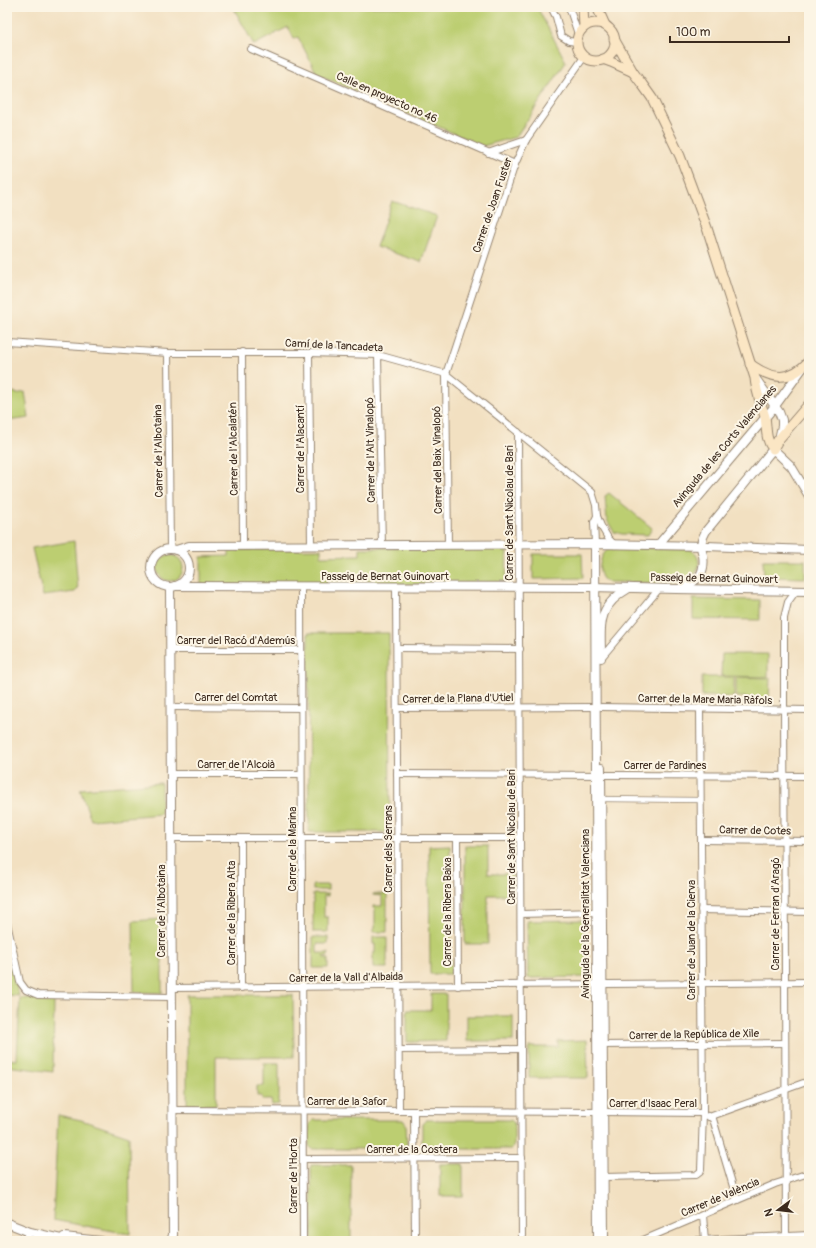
<svg xmlns="http://www.w3.org/2000/svg" width="816" height="1248" font-family="Pangolin,sans-serif">
<style>
.green{fill:#bcce71;stroke:#7c7c48}
.lines{fill:none;stroke-linecap:round;stroke-linejoin:round}
.pedestrian-casing{stroke:#968570;stroke-width:6}
.minor-casing{stroke:#968570;stroke-width:8}
.tertiary-casing{stroke:#968570;stroke-width:10}
.secondary-casing{stroke:#968570;stroke-width:11}
.pedestrian{stroke:#fff;stroke-width:4.5}
.minor{stroke:#fff;stroke-width:6}
.tertiary{stroke:#fff;stroke-width:8}
.secondary{stroke:#fbe6c4;stroke-width:9}
.labels{text-anchor:middle;stroke-width:4;stroke-linejoin:round;paint-order:stroke}
.street-label{font-size:11px;fill:#3b2a1e;stroke:#fcf5e5}
</style>
<rect width="100%" height="100%" fill="#fcf5e5"/>
<filter id="ink" filterUnits="userSpaceOnUse"><feTurbulence type="fractalNoise" baseFrequency=".025" numOctaves="2"/><feDisplacementMap in="SourceGraphic" scale="8" xChannelSelector="R" yChannelSelector="G"/><feConvolveMatrix kernelMatrix="1 2 1 2 8 2 1 2 1" color-interpolation-filters="sRGB"/></filter>
<filter id="wash" filterUnits="userSpaceOnUse"><feTurbulence type="fractalNoise" baseFrequency=".012" numOctaves="4" result="noise"/><feDisplacementMap in="SourceGraphic" scale="16" xChannelSelector="R" yChannelSelector="G"/><feGaussianBlur stdDeviation="0.9" result="paint"/><feColorMatrix in="noise" values="0 0 0 0 0 0 0 0 0 0 0 0 0 0 0 0 0 1.4 0 .05"/><feComposite in="paint" operator="in"/></filter>
<g filter="url(#wash)">
<rect width="100%" height="100%" fill="#f2e0c1"/>
<g class="green">
<polygon points="233,7 537,7 566,62 516,137 483,146 317,74 298,37 294,39 288,27 254,45"/>
<polygon points="392,201 437,216 421,262 376,247"/>
<polygon points="15,392 16,394 25,392 29,418 7,421 7,394"/>
<polygon points="609,493 652,528 648,535 622,534 614,532 607,520 605,496"/>
<polygon points="74,541 78,589 75,592 43,596 32,548"/>
<polygon points="507,547 506,584 201,585 201,557 229,556 229,550 321,549 321,556 360,555 360,548"/>
<path d="M611 548 690 549C707 560 697 579 680 583L607 582C595 576 599 552 611 548Z"/>
<polygon points="533,554 582,554 583,578 533,579"/>
<circle cx="170" cy="568" r="13"/>
<polygon points="763,560 805,560 805,578 764,577"/>
<polygon points="693,599 760,600 760,620 693,619"/>
<polygon points="308,633 389,633 390,832 309,832"/>
<polygon points="722,654 768,654 768,677 721,676"/>
<polygon points="702,677 734,677 734,697 702,696"/>
<polygon points="736,677 770,678 769,698 736,697"/>
<polygon points="161,783 161,814 91,820 80,789"/>
<polygon points="450,845 451,974 430,974 429,846"/>
<polygon points="465,846 488,846 488,874 512,874 512,895 488,895 488,944 465,944"/>
<rect x="313" y="885" width="15" height="5"/>
<polygon points="313,894 328,894 328,896 324,896 324,917 328,917 328,932 313,932"/>
<polygon points="373,894 387,894 387,932 373,932 373,929 375,929 375,908 373,908 373,906 382,906 382,896 373,895"/>
<polygon points="162,919 162,993 134,992 133,921"/>
<polygon points="586,920 586,977 528,978 527,921"/>
<polygon points="313,937 328,937 328,944 317,944 317,953 329,953 328,956 324,956 324,958 328,958 328,968 313,968"/>
<polygon points="373,937 387,937 387,968 373,968 373,953 375,953 375,944 373,944"/>
<polygon points="7,942 19,996 7,995"/>
<polygon points="431,994 446,994 446,1041 407,1042 407,1010 431,1010"/>
<polygon points="187,995 293,995 294,1057 216,1057 216,1105 187,1105"/>
<polygon points="20,998 54,999 53,1072 7,1066 7,1059 17,1060"/>
<rect x="467" y="1016" width="46" height="25"/>
<polygon points="587,1040 588,1078 529,1078 529,1047 558,1047 558,1041"/>
<polygon points="264,1063 279,1063 279,1104 272,1105 271,1100 262,1100 262,1096 257,1096 257,1086 264,1086"/>
<polygon points="58,1115 81,1120 129,1136 130,1234 53,1220"/>
<polygon points="313,1120 403,1120 406,1124 407,1146 403,1149 312,1149 309,1146 309,1124"/>
<polygon points="426,1120 511,1120 514,1123 514,1145 511,1149 424,1149 422,1146 422,1124"/>
<rect x="440" y="1164" width="23" height="32"/>
<polygon points="311,1165 351,1165 351,1241 312,1241"/>
</g>
</g>
<g filter="url(#ink)">
<g class="lines">
<g class="pedestrian-casing">
<polyline id="pedestrian" points="601,799 700,800"/>
</g>
<g class="minor-casing">
<g id="minor">
<polyline points="551,7 556,17 561,36 569,41 577,42"/>
<polyline points="569,7 578,34"/>
<polyline points="251,49 515,164"/>
<polyline points="488,153 526,140"/>
<polyline points="7,342 168,353 309,353 378,355 446,374 592,492 596,505 597,516 601,526 608,538 615,545"/>
<polyline points="242,352 243,546"/>
<polyline points="168,353 170,549"/>
<polyline points="309,353 311,546"/>
<polyline points="378,355 382,545"/>
<polyline points="518,432 522,1241"/>
<polyline points="595,544 594,522 597,516"/>
<polyline points="448,545 446,374 515,164 526,140 584,57"/>
<polyline points="301,587 303,1241"/>
<polyline points="396,587 399,1111"/>
<polyline points="397,648 520,649"/>
<polyline points="171,650 301,650"/>
<polyline points="601,658 659,589"/>
<polyline points="171,707 301,708"/>
<polyline points="601,707 809,710"/>
<polyline points="397,708 595,707"/>
<polyline points="171,774 301,774"/>
<polyline points="397,774 809,776"/>
<polyline points="171,838 520,838"/>
<polyline points="241,838 241,988"/>
<polyline points="457,838 458,986"/>
<polyline points="701,840 809,841"/>
<polyline points="701,910 809,912"/>
<polyline points="521,914 596,912"/>
<polyline points="7,923 20,982 26,990 38,995 172,997"/>
<polyline points="172,988 809,982"/>
<polyline points="603,1045 785,1043"/>
<polyline points="399,1050 521,1049"/>
<polyline points="172,1110 598,1112"/>
<polyline points="414,1111 415,1241"/>
<polyline points="603,1112 703,1113"/>
<polyline points="708,1116 713,1119 737,1200"/>
<polyline points="709,1117 809,1081"/>
<polyline points="303,1159 522,1158"/>
<polyline points="604,1177 696,1175 700,1172 701,1170 703,1113 700,708"/>
<polyline points="703,1215 705,1241"/>
<polyline points="25,1241 30,1232"/>
<polyline points="641,1241 775,1184 809,1173"/>
<polyline points="681,1241 809,1235"/>
<polyline points="786,1241 784,698 784,618 788,602 796,591"/>
</g>
</g>
<g class="tertiary-casing">
<g id="tertiary">
<polyline points="756,379 779,412 782,420 782,426 779,439"/>
<polyline points="595,544 598,1241"/>
<polyline points="658,545 775,406 802,369"/>
<circle cx="170" cy="568" r="19"/>
<polyline points="176,550 189,546 595,544 707,546 809,550"/>
<polyline points="175,586 591,587 676,589 809,591"/>
<polyline points="170,587 173,1235 171,1241"/>
<path d="M681 588C697 582 706 574 703 555 702 552 701 549 701 546 701 540 704 535 706 531L773 449 791 466 809 496"/>
<path d="M601 658C601 624 596 607 629 588"/>
<polyline points="601,768 604,1241"/>
<polyline points="7,1223 30,1232 70,1241"/>
<polyline points="64,1237 101,1241"/>
</g>
</g>
<g class="secondary-casing">
<g id="secondary">
<polyline points="583,7 584,27"/>
<polyline points="597,7 605,25"/>
<circle cx="596" cy="42" r="19"/>
<path d="M614 39 633 72 642 84 652 98 680 156 707 228 755 378C756 392 761 403 765 417 767 429 765 439 773 449L778 440 809 404"/>
<polyline points="603,59 611,62 633,72"/>
<path d="M750 364C772 380 790 382 809 361"/>
</g>
</g>
<use href="#pedestrian" class="pedestrian"/>
<use href="#minor" class="minor"/>
<use href="#tertiary" class="tertiary"/>
<use href="#secondary" class="secondary"/>
</g>
</g>
<g class="labels">
<g class="street-label">
<text transform="translate(387 97) rotate(24)" y="4">Calle en proyecto nº 46</text>
<text transform="translate(492 205) rotate(-71)" y="4">Carrer de Joan Fuster</text>
<text transform="translate(334 345) rotate(3)" y="4">Camí de la Tancadeta</text>
<text transform="translate(724 446) rotate(-50)" y="4">Avinguda de les Corts Valencianes</text>
<text transform="translate(233 449) rotate(-91)" y="4">Carrer de l'Alcalatén</text>
<text transform="translate(300 449) rotate(-90)" y="4">Carrer de l'Alacantí</text>
<text transform="translate(370 450) rotate(-91)" y="4">Carrer de l'Alt Vinalopó</text>
<text transform="translate(158 451) rotate(-91)" y="4">Carrer de l'Albotaina</text>
<text transform="translate(437 460) rotate(-91)" y="4">Carrer del Baix Vinalopó</text>
<text transform="translate(509 513) rotate(-90)" y="4">Carrer de Sant Nicolau de Bari</text>
<text x="385" y="580">Passeig de Bernat Guinovart</text>
<text transform="translate(714 578) rotate(1)" y="4">Passeig de Bernat Guinovart</text>
<text x="236" y="644">Carrer del Racó d'Ademús</text>
<text x="236" y="701">Carrer del Comtat</text>
<text transform="translate(458 698) rotate(-1)" y="4">Carrer de la Plana d'Utiel</text>
<text transform="translate(705 699) rotate(1)" y="4">Carrer de la Mare Maria Ràfols</text>
<text x="236" y="768">Carrer de l'Alcoià</text>
<text x="665" y="769">Carrer de Pardines</text>
<text transform="translate(755 830) rotate(1)" y="4">Carrer de Cotes</text>
<text transform="translate(511 837) rotate(-90)" y="4">Carrer de Sant Nicolau de Bari</text>
<text transform="translate(292 849) rotate(-90)" y="4">Carrer de la Marina</text>
<text transform="translate(388 849) rotate(-90)" y="4">Carrer dels Serrans</text>
<text transform="translate(161 911) rotate(-90)" y="4">Carrer de l'Albotaina</text>
<text transform="translate(447 912) rotate(-90)" y="4">Carrer de la Ribera Baixa</text>
<text transform="translate(231 913) rotate(-90)" y="4">Carrer de la Ribera Alta</text>
<text transform="translate(585 914) rotate(-90)" y="4">Avinguda de la Generalitat Valenciana</text>
<text transform="translate(775 914) rotate(-90)" y="4">Carrer de Ferran d'Aragó</text>
<text transform="translate(691 940) rotate(-90)" y="4">Carrer de Juan de la Cierva</text>
<text transform="translate(346 977) rotate(-1)" y="4">Carrer de la Vall d'Albaida</text>
<text transform="translate(694 1034) rotate(-1)" y="4">Carrer de la República de Xile</text>
<text x="347" y="1105">Carrer de la Safor</text>
<text x="653" y="1107">Carrer d'Isaac Peral</text>
<text x="412" y="1153">Carrer de la Costera</text>
<text transform="translate(293 1176) rotate(-90)" y="4">Carrer de l'Horta</text>
<text transform="translate(720 1197) rotate(-23)" y="4">Carrer de València</text>
</g>
</g>
<rect width="816" height="1248" fill="none" stroke="#fcf5e5" stroke-width="24"/>
<g transform="translate(778 1210) rotate(255)" stroke="#fcf5e5" stroke-width="3" paint-order="stroke">
<path d="M0-3L7 15L0 10L-7 15Z" fill="#3b2a1e"/>
<text y="-6" font-size="11" font-weight="bold" text-anchor="middle" fill="#3b2a1e">N</text>
</g>
<path d="M670 36v6h119v-6" fill="none" stroke="#3b2a1e" stroke-width="2"/>
<text x="676" y="36" font-size="12" fill="#3b2a1e" stroke="#fcf5e5" stroke-width="3" paint-order="stroke">100 m</text>
</svg>
